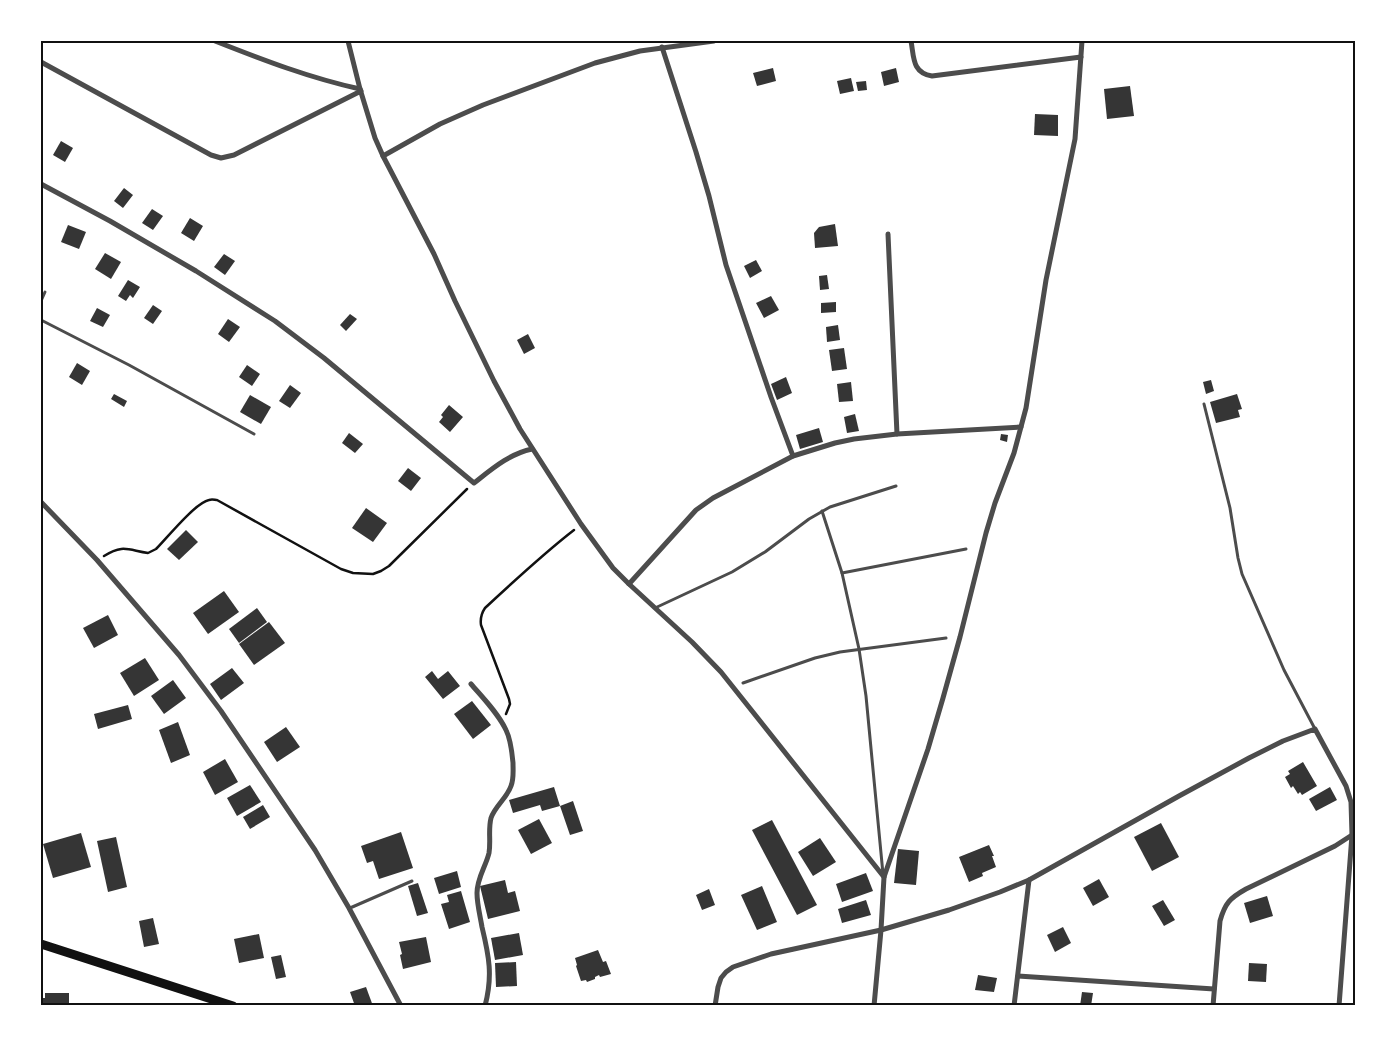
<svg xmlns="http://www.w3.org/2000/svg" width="1396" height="1047" font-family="Rubik,sans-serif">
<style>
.building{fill:#353535}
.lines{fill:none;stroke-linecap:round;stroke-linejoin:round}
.path{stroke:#111;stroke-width:2.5}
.service{stroke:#4c4c4c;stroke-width:3}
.minor{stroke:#4c4c4c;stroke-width:5}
.secondary{stroke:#111;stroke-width:9}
.neatline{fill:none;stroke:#111;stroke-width:2}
</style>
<rect width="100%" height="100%" fill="#fff"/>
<g class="building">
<polygon points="773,68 776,81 757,86 753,73"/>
<polygon points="896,68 899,82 884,86 881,72"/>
<polygon points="851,78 854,91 840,94 837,81"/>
<polygon points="866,81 867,90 858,91 856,82"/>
<polygon points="1130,86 1134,116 1107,119 1104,89"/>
<polygon points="1035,114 1058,115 1058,136 1034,135"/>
<polygon points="61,141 73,148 65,162 53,155"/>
<polygon points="124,188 133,195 123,208 114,201"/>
<polygon points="152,209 163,216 153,230 142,223"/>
<polygon points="190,218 203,226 194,241 181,233"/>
<polygon points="835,224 838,246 815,248 814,233 819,227"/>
<polygon points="68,225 86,232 79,249 61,242"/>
<polygon points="105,253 121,262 111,279 95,269"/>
<polygon points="224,254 235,261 225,275 214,267"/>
<polygon points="756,260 762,271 750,278 744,266"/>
<polygon points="827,275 829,289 820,290 819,276"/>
<polygon points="128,280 140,287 133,298 130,295 126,301 118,296"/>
<polygon points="771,296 779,310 764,318 756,303"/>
<polygon points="836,302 836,312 821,313 821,303"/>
<polygon points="153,305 162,311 153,324 144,318"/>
<polygon points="97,308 110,315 103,327 90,321"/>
<polygon points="350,314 357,319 346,331 340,325"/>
<polygon points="228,319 240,327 229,342 218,334"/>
<polygon points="838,325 840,340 827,342 826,327"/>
<polygon points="528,334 535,348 524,354 517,340"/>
<polygon points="844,348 847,369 832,371 829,350"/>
<polygon points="77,363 90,371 82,385 69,377"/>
<polygon points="247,365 260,374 252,386 239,377"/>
<polygon points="786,377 792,393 777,400 771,384"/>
<polygon points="1211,380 1214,391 1206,394 1203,382"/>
<polygon points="851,382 853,401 839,402 837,384"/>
<polygon points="290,385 301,393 290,408 279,401"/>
<polygon points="114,394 127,401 124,407 111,399"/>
<polygon points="1237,394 1242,409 1238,410 1240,417 1216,423 1210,402"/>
<polygon points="250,395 271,407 261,424 240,412"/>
<polygon points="449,405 463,417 450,432 439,422 443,417 441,415"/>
<polygon points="855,414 859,431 847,433 844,417"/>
<polygon points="819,428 823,442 800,449 796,435"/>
<polygon points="349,433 363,444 355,453 342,443"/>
<polygon points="1001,434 1008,435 1007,442 1000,440"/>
<polygon points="408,468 421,478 411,491 398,481"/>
<polygon points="366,508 387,523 373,542 352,528"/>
<polygon points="186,530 198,542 179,560 167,549"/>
<polygon points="224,591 239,612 208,634 193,613"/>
<polygon points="257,608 267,622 239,643 229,629"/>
<polygon points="108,615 118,635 94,648 83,628"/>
<polygon points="269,622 285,643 254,665 239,644"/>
<polygon points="145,658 159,680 134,696 120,673"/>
<polygon points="232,668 244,683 221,700 210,684"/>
<polygon points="432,671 438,679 448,671 460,686 443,699 425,677"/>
<polygon points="173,680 186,698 164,714 151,696"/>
<polygon points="472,701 491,725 473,739 454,714"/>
<polygon points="128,705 132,719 98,729 94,714"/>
<polygon points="178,722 190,755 171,763 159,730"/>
<polygon points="286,727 300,747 277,762 264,742"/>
<polygon points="225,759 238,782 215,795 203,772"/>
<polygon points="1303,762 1317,786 1302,795 1300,792 1298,794 1293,786 1291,788 1285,777 1290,774 1288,771"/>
<polygon points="250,785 261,802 237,816 227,798"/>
<polygon points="554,787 560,806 542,811 540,805 513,813 509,800"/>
<polygon points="1330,787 1337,800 1316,811 1309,799"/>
<polygon points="573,801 583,831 570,835 560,806"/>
<polygon points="263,805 270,817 250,829 243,817"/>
<polygon points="539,819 552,843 531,854 518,830"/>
<polygon points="772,820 817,905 797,915 752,830"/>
<polygon points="1161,823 1179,857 1152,871 1134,837"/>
<polygon points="401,832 413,868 379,879 373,861 367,863 361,846"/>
<polygon points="81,833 91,867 53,878 43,844"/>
<polygon points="116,837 127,887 108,892 97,841"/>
<polygon points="820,838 836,862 813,876 798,852"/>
<polygon points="989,845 994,856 992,856 996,867 982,873 983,876 969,882 959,857"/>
<polygon points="898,849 919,851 916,885 894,883"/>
<polygon points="457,871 461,887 439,894 434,878"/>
<polygon points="866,873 873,891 842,902 836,884"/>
<polygon points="1099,879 1109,897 1093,906 1083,888"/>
<polygon points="505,880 508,893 515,891 520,911 488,919 480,886"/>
<polygon points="418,883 428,913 417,916 408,886"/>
<polygon points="762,886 777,922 757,930 741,895"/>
<polygon points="709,889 715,905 702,910 696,895"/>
<polygon points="461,891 470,922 449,929 441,904 449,902 447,895"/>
<polygon points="1267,896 1273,916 1250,923 1244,903"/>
<polygon points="866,900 871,915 842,923 838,909"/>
<polygon points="1163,900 1175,920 1164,926 1152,906"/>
<polygon points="153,918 159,944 144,947 139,921"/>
<polygon points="1063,927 1071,943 1055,952 1047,935"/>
<polygon points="519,933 523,955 495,960 491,938"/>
<polygon points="259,934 264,958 239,963 234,939"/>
<polygon points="426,937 431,962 403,969 400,955 402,954 399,942"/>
<polygon points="598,950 603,962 606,961 611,974 600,977 599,975 595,977 595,979 587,982 586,980 581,981 576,966 577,965 575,958"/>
<polygon points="281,955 286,977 276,979 271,957"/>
<polygon points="516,962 517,986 496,987 495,963"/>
<polygon points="1249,963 1267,964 1266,982 1248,981"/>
<polygon points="978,975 997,978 994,992 975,990"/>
<polygon points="366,987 373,1006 355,1006 350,992"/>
<polygon points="1082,992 1093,993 1091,1006 1080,1006"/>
<polygon points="45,993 69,993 69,1006 41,1006 41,998 45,998"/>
</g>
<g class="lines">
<g class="path">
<path d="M104 556C123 544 128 550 148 553L156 549C167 538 195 503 209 500 212 499 215 500 217 500L341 569 353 573 373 574 381 571 389 566 467 489"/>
<path d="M506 714 510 704 509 699 481 625C480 618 481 614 485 608 514 581 543 554 574 530"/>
</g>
<g class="service">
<polyline points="41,301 45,292"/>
<polyline points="41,320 129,365 254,434"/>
<polyline points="1204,404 1230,508 1238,558 1242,574 1284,670 1315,729"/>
<polyline points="822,511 842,573 859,649 866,696 883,874"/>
<polyline points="842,573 966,549"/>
<polyline points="655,608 732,572 765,552 809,519 830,507 896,486"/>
<polyline points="743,683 815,658 840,652 946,638"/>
<polyline points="350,908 412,881"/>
</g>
<g class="minor">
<path d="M215 41C263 60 310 78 360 89"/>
<polyline points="348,41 360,89 375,138 383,156 434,254 455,301 494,381 520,429 581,524 613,568 629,584 692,642 721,672 884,877"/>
<path d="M911 41C914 57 912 73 932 76L1081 57"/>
<polyline points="662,47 696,152 709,196 726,265 771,397 793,456"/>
<polyline points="41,62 211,155 221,158 234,155 361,91"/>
<polyline points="383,156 440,124 483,105 595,63 640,51 714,41"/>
<path d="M41 184 110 221 196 271 275 321 324 358 474 483C492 469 509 454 532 449"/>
<polyline points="888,234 897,434"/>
<polyline points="41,502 97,560 179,655 221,711 315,850 349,908 401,1006"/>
<polyline points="629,584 696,510 713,498 793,456 835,443 854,439 897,434 1021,427"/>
<path d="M471 684C483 698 498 713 506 730 511 740 512 752 513 763 513 771 514 779 511 786 507 798 495 806 491 818 488 830 491 841 489 853 486 866 477 878 477 893 477 904 480 915 482 927 489 956 493 976 485 1006"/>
<polyline points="1018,976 1214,989"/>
<polyline points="715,1006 718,987 721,978 726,972 733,967 771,954 881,930 949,910 1000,892 1029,880 1179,796 1249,758 1283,741 1315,729 1346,786 1351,802 1352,835 1339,1006"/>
<polyline points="874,1006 881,930 884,877 928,749 943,698 960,637 986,533 995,503 1014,453 1026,408 1046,280 1075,139 1082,41"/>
<polyline points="1014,1006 1029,880"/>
<path d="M1213 1006 1220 921C1225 903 1230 898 1246 889L1335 846 1352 835"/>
</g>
<polyline class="secondary" points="41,944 233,1006"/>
</g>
<rect width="1396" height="1047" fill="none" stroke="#ffffff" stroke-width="85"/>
<rect x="42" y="42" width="1312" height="962" class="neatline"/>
</svg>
